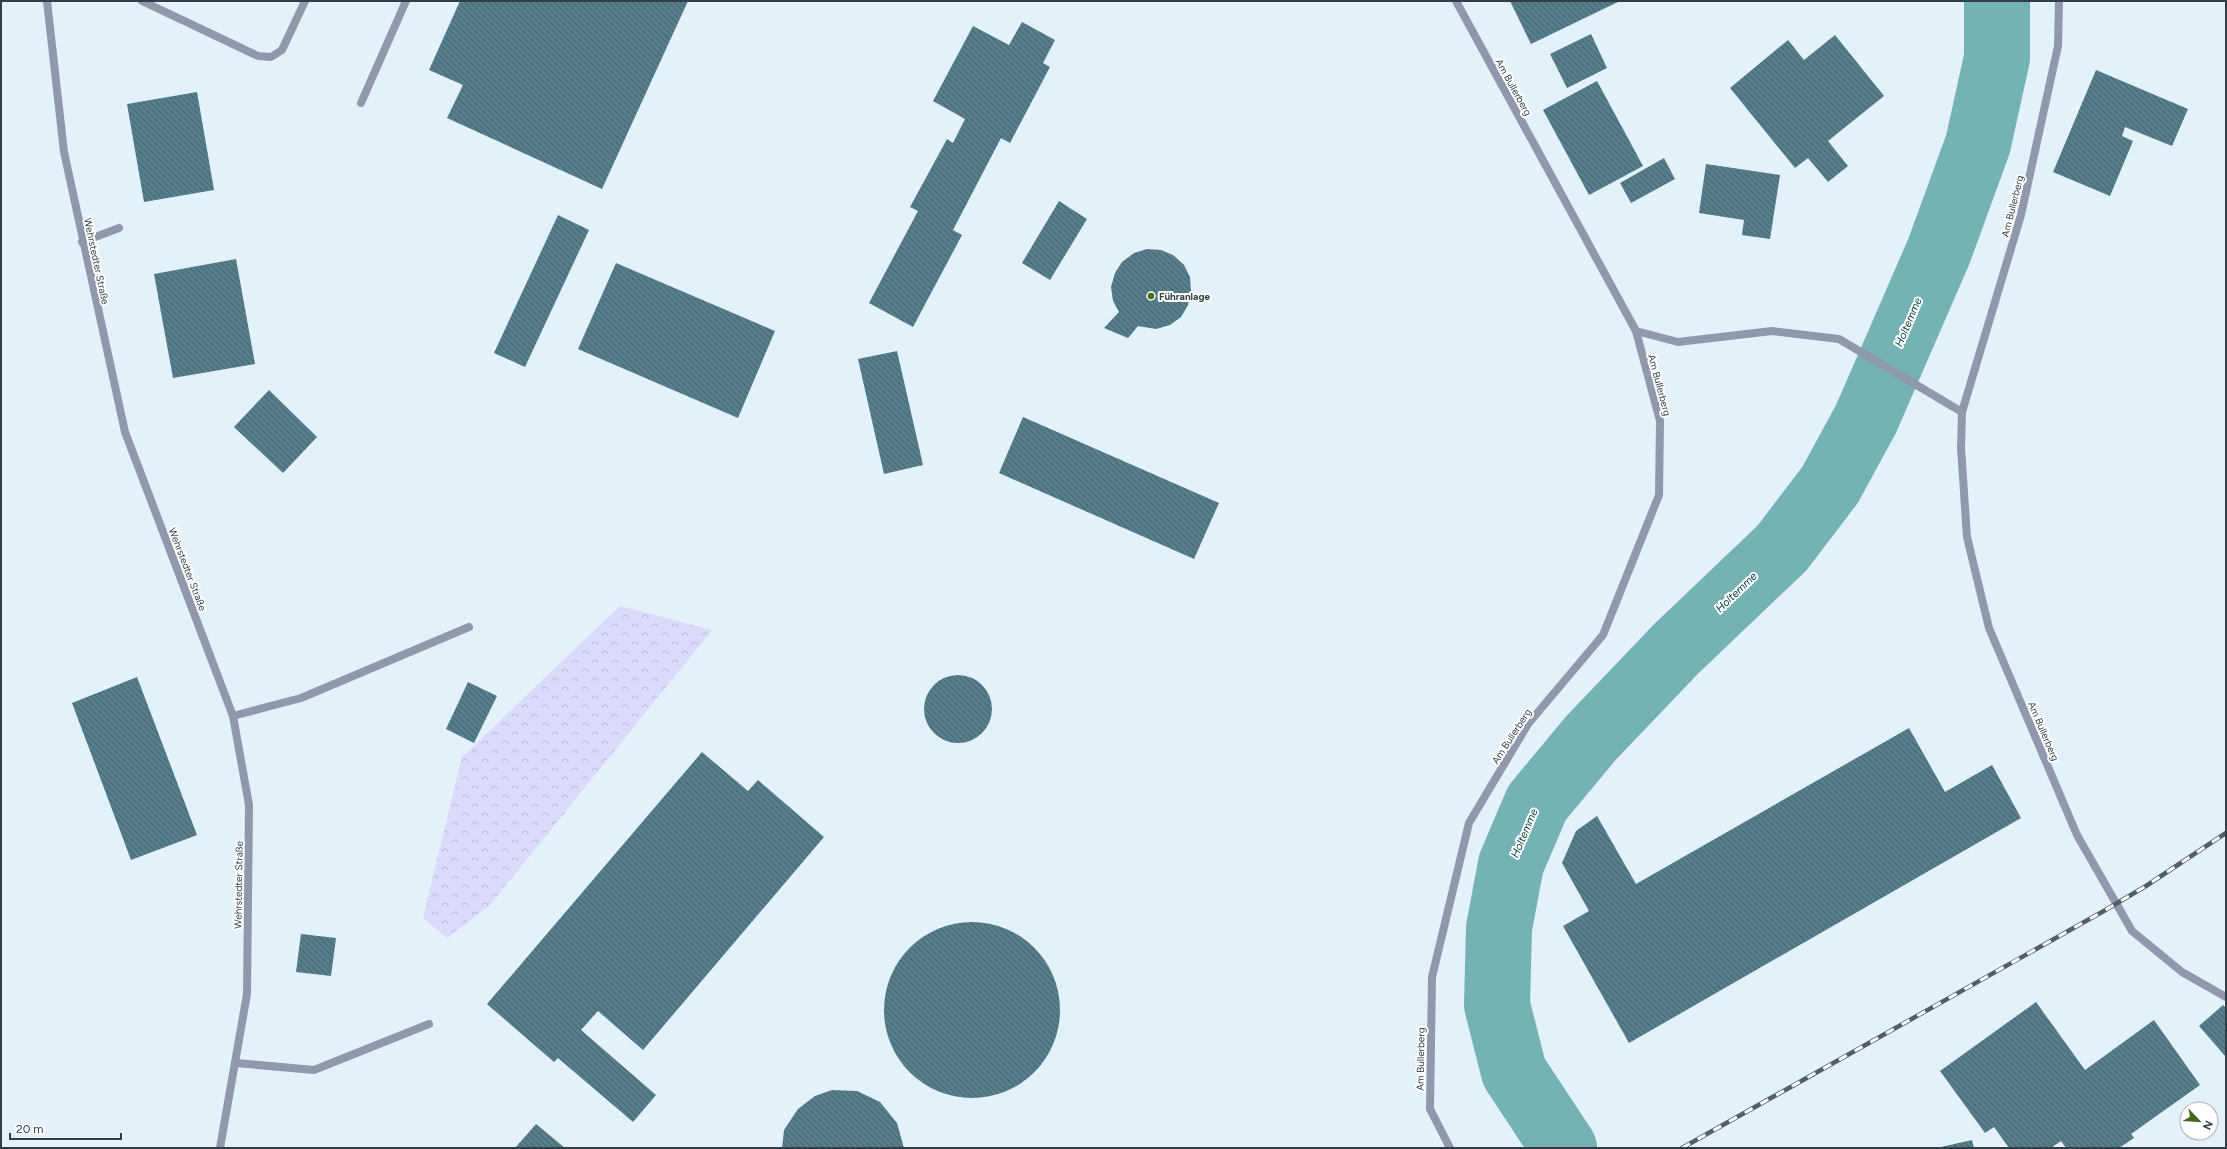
<svg xmlns="http://www.w3.org/2000/svg" width="2227" height="1149" font-family="Figtree,sans-serif">
<style>
.forest{fill:url(#forest-crowns)}
.lines{fill:none;stroke-linecap:round;stroke-linejoin:round}
.river{stroke:#74b2b3;stroke-width:66}
.building{fill:url(#building-back-hatch)}
.service{stroke:#8f99ab;stroke-width:8}
.minor{stroke:#8f99ab;stroke-width:8}
.tertiary{stroke:#8f99ab;stroke-width:8}
.rail-casing{stroke:#515f69;stroke-width:4.5}
.rail{stroke:#fff;stroke-width:3;stroke-dasharray:9;stroke-linecap:butt}
.poi-dot{fill:#466922;stroke:#fff;stroke-width:1.5}
.labels{text-anchor:middle;stroke-width:4;stroke-linejoin:round;paint-order:stroke}
.street-label{font-size:10px;fill:#313e48;stroke:#fff}
.poi-label{font-size:10px;font-weight:bold;fill:#313e48;stroke:#fff;text-anchor:start}
.water-label{font-size:11px;font-style:italic;fill:#034042;stroke:#fff}
</style>
<defs>
<pattern id="forest-crowns" width="20" height="18" patternUnits="userSpaceOnUse"><rect width="20" height="18" fill="#dadafa"/><path d="M2 6a3 3 0 1 1 6 0M12 15a3 3 0 1 1 6 0" fill="none" stroke="#bcbcd8"/></pattern>
<pattern id="building-back-hatch" width="6" height="6" patternUnits="userSpaceOnUse"><rect width="6" height="6" fill="#557e8a"/><path d="M-1 5l2 2M0 0l6 6M5-1l2 2" fill="none" stroke="#44636d"/></pattern>
</defs>
<rect width="100%" height="100%" fill="#e3f1fb"/>
<polygon class="forest" points="620,606 712,630 490,905 447,938 423,918 462,757"/>
<g class="lines">
<polyline class="river" points="1564,1148 1514,1072 1497,1005 1499,928 1511,864 1537,803 1591,738 1676,649 1782,548 1830,485 1866,419 1939,251 1978,144 1997,58 1997,1"/>
</g>
<g class="building">
<polygon points="460,1 688,1 602,189 447,118 463,85 429,70"/>
<polygon points="1510,1 1620,1 1531,44"/>
<polygon points="1022,22 1055,40 1043,63 1050,67 1010,143 1001,138 953,230 962,235 913,327 869,303 918,211 910,207 947,139 953,143 965,119 933,101 973,26 1009,45"/>
<polygon points="1591,34 1607,68 1567,88 1550,54"/>
<polygon points="1835,35 1884,96 1828,141 1848,166 1828,182 1808,158 1795,168 1730,88 1788,40 1804,60"/>
<polygon points="2096,70 2188,109 2172,146 2125,127 2122,136 2133,141 2110,196 2053,172"/>
<polygon points="1597,81 1643,166 1589,195 1543,110"/>
<polygon points="197,92 214,190 144,202 127,104"/>
<polygon points="1664,158 1675,179 1631,203 1620,183"/>
<polygon points="1706,164 1780,175 1770,239 1742,235 1744,220 1699,213"/>
<polygon points="1059,201 1087,219 1050,280 1022,263"/>
<polygon points="558,215 589,230 525,367 494,353"/>
<polygon points="1147,249 1161,250 1173,255 1184,265 1190,277 1191,291 1188,305 1181,317 1170,325 1156,329 1138,326 1128,338 1104,328 1119,312 1113,301 1111,287 1115,273 1122,262 1134,253"/>
<polygon points="236,259 255,364 173,378 154,274"/>
<polygon points="616,263 775,331 738,418 578,349"/>
<polygon points="897,351 923,465 884,474 858,359"/>
<polygon points="269,390 317,437 283,473 234,427"/>
<polygon points="1023,417 1219,503 1194,559 999,473"/>
<circle cx="958" cy="709" r="34"/>
<polygon points="137,677 197,835 131,860 72,703"/>
<polygon points="468,682 497,696 474,743 446,729"/>
<polygon points="1909,728 1945,792 1992,765 2021,818 1629,1043 1563,926 1589,911 1562,863 1576,831 1597,816 1636,884"/>
<polygon points="702,752 748,791 758,780 824,837 643,1050 598,1011 581,1030 656,1095 633,1122 558,1058 554,1062 487,1004"/>
<circle cx="972" cy="1010" r="88"/>
<polygon points="301,934 336,938 331,976 296,972"/>
<polygon points="2036,1002 2085,1070 2154,1020 2200,1085 2131,1134 2134,1138 2119,1148 2066,1148 2061,1141 2051,1148 2009,1148 1994,1127 1985,1133 1940,1071"/>
<polygon points="2223,1005 2226,1008 2226,1057 2199,1026"/>
<polygon points="832,1090 857,1091 880,1102 897,1123 904,1148 782,1148 784,1130 798,1109 815,1096"/>
<polygon points="536,1124 565,1148 515,1148"/>
<polygon points="1972,1140 1974,1148 1941,1148 1941,1147"/>
</g>
<g class="lines">
<g class="service">
<polyline points="142,1 258,56 271,57 282,50 305,1"/>
<polyline points="361,103 406,1"/>
<polyline points="82,242 119,228"/>
<polyline points="233,716 301,698 469,627"/>
<polyline points="236,1063 314,1070 429,1024"/>
</g>
<g class="minor">
<polyline points="1456,1 1636,331"/>
<polyline points="1962,412 2021,215 2058,46 2059,1"/>
<polyline points="1450,1148 1430,1109 1432,977 1469,823 1528,724 1603,635 1659,495 1660,421 1636,331 1678,342 1772,331 1839,339 1962,412 1961,448 1967,537 1989,628 2077,835 2132,931 2182,972 2226,997"/>
</g>
<polyline class="tertiary" points="47,1 64,152 125,432 233,716 249,805 247,994 220,1148"/>
<g class="rail-casing">
<polyline id="rail" points="1682,1148 2102,912 2146,886 2226,833"/>
</g>
<use href="#rail" class="rail"/>
</g>
<circle class="poi-dot" cx="1151" cy="296" r="4"/>
<g class="labels">
<g class="street-label">
<text transform="translate(1514 87) rotate(61)" y="4">Am Bullerberg</text>
<text transform="translate(2012 206) rotate(-76)" y="4">Am Bullerberg</text>
<text transform="translate(97 261) rotate(78)" y="4">Wehrstedter Straße</text>
<text transform="translate(1660 385) rotate(75)" y="4">Am Bullerberg</text>
<text transform="translate(188 569) rotate(69)" y="4">Wehrstedter Straße</text>
<text transform="translate(2044 731) rotate(67)" y="4">Am Bullerberg</text>
<text transform="translate(1511 736) rotate(-57)" y="4">Am Bullerberg</text>
<text transform="translate(238 885) rotate(-89)" y="4">Wehrstedter Straße</text>
<text transform="translate(1420 1059) rotate(-89)" y="4">Am Bullerberg</text>
</g>
<g class="poi-label">
<text x="1159" y="300">Führanlage</text>
</g>
<g class="water-label">
<text transform="translate(1908 322) rotate(-67)" y="4">Holtemme</text>
<text transform="translate(1736 592) rotate(-44)" y="4">Holtemme</text>
<text transform="translate(1524 833) rotate(-67)" y="4">Holtemme</text>
</g>
</g>
<rect width="2227" height="1149" fill="none" stroke="#313e48" stroke-width="4"/>
<g transform="translate(2199 1121) rotate(115)"><circle r="19" fill="#ffffff" stroke="#adb2b6"/>
<path d="M0-3L7 15L0 10L-7 15Z" fill="#466922"/>
<text y="-6" font-size="11" font-weight="bold" text-anchor="middle" fill="#313e48">N</text>
</g>
<path d="M10 1133v6h111v-6" fill="none" stroke="#313e48" stroke-width="2"/>
<text x="16" y="1133" font-size="12" fill="#313e48" stroke="#ffffff" stroke-width="3" paint-order="stroke">20 m</text>
</svg>
